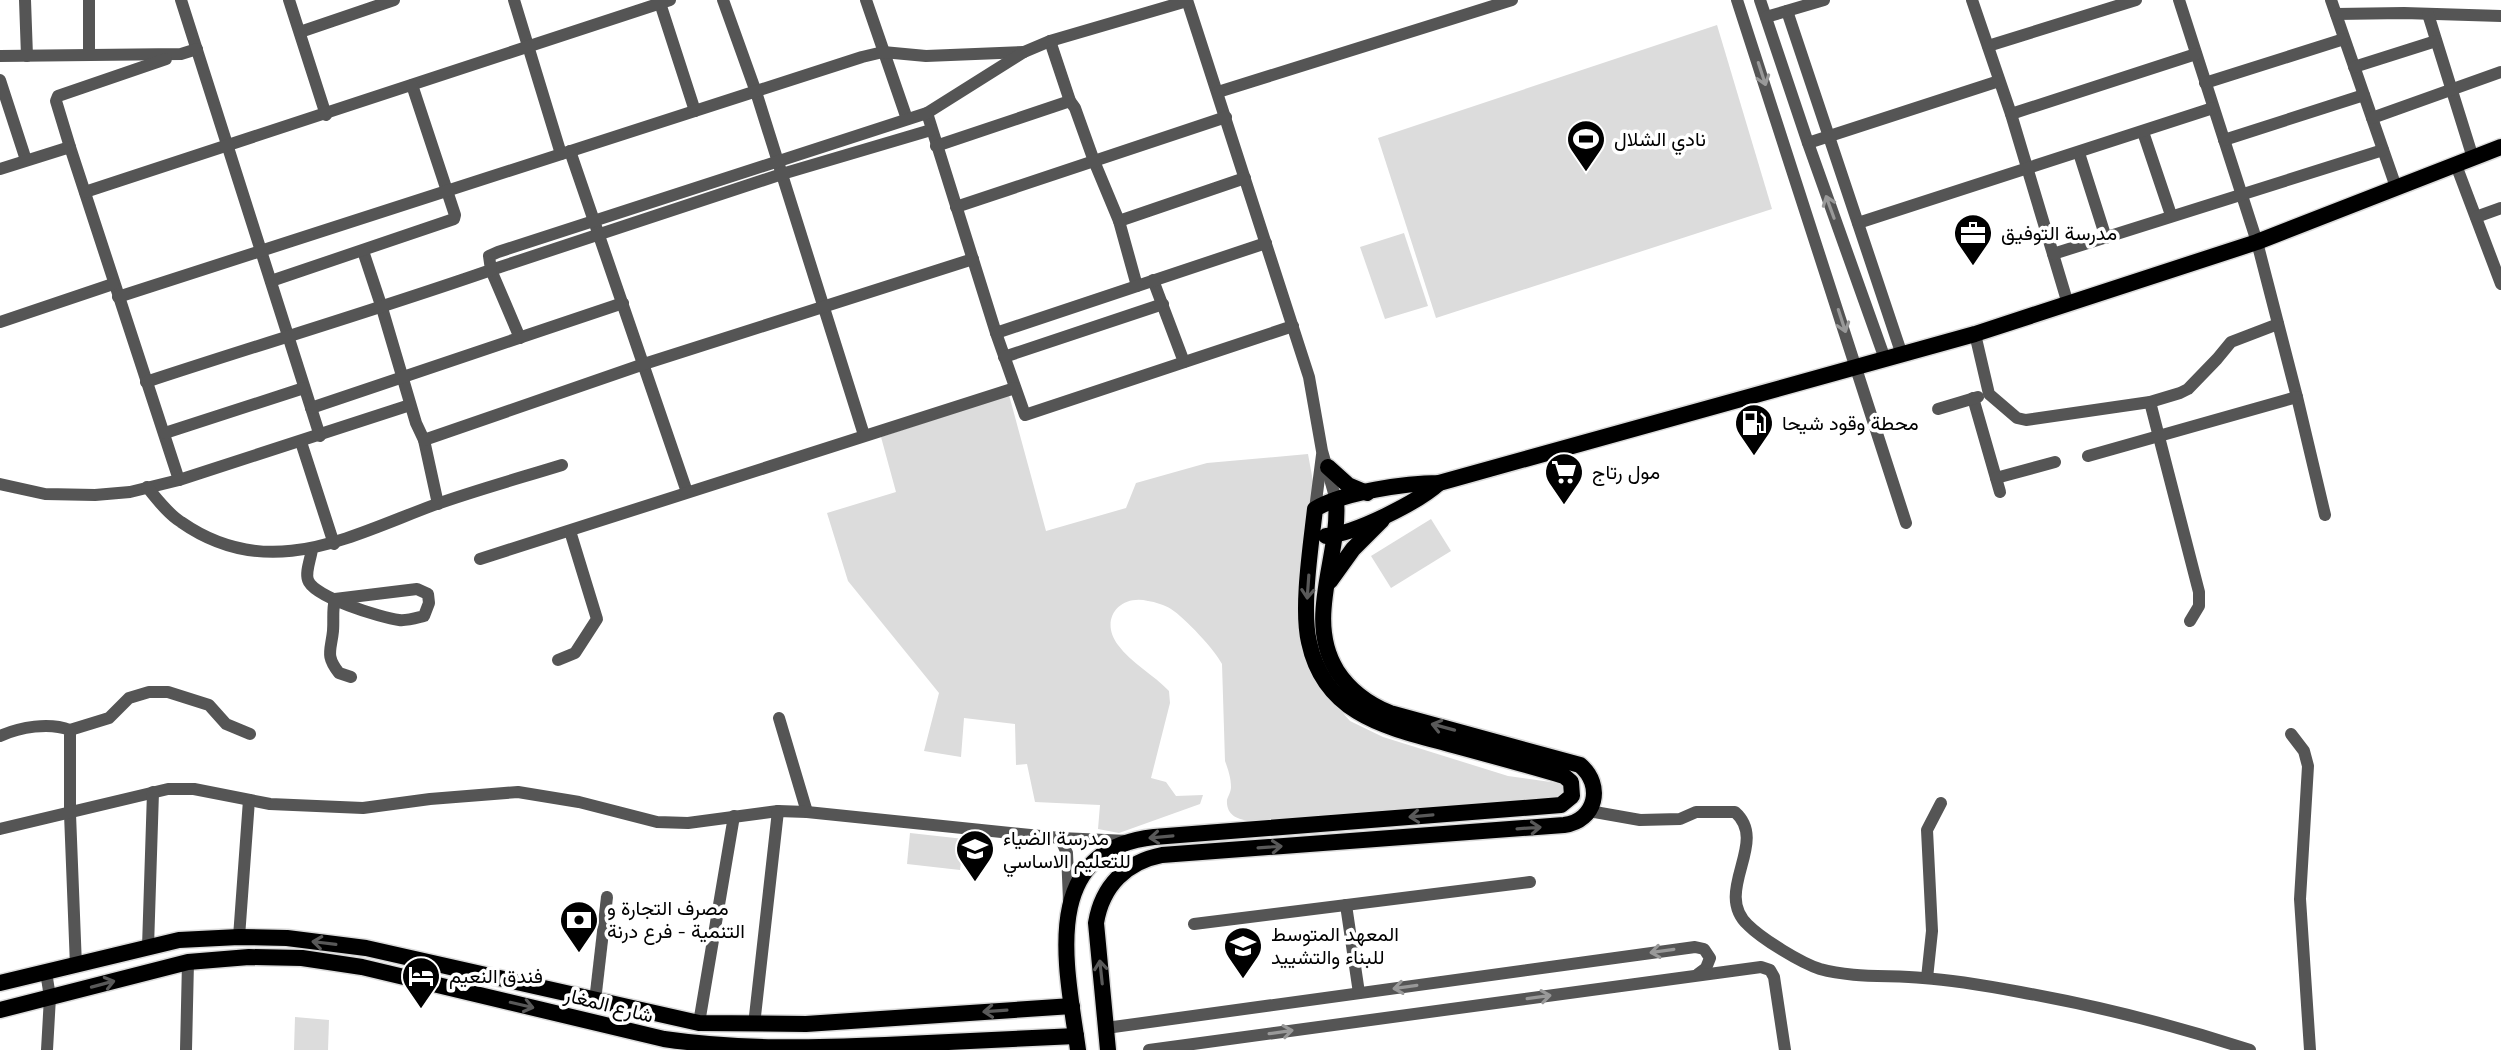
<svg xmlns="http://www.w3.org/2000/svg" width="2501" height="1050" font-family="Raleway,Vazirmatn,sans-serif">
<style>
.green{fill:#dcdcdc}
.lines{fill:none;stroke-linecap:round;stroke-linejoin:round}
.major-casing{stroke:#dbdbdb;stroke-width:19}
.minor{stroke:#555;stroke-width:12}
.major{stroke:#000;stroke-width:16}
.oneway{stroke:#999}
.oneway2{stroke:#595959}
.labels{text-anchor:middle;stroke-width:7;stroke-linejoin:round;paint-order:stroke}
.poi-label{font-size:20px;fill:#000;stroke:#fff;text-anchor:start}
.street-label{font-size:20px;fill:#000;stroke:#fff}
</style>
<rect width="100%" height="100%" fill="#fff"/>
<g class="green">
<polygon points="1717,25 1772,209 1436,318 1378,138"/>
<polygon points="1404,233 1428,306 1385,319 1360,247"/>
<path d="M1009 395 1046 531 1126 508 1136 483 1207 463 1308 454 1314 487 1309 547 1318 681 1334 703 1350 721 1383 737 1508 776 1565 784 1570 787 1561 800 1248 821C1237 819 1226 815 1227 800 1228 796 1231 792 1231 787 1231 778 1228 769 1225 761L1222 664C1215 650 1185 618 1171 609 1165 605 1155 602 1148 601 1119 594 1099 620 1118 645 1131 663 1154 675 1169 691L1170 703 1151 778 1166 782 1176 796 1203 795 1200 804 1119 833 1098 829 1100 805 1035 802 1027 764 1016 765 1015 724 964 718 961 757 924 751 939 693 848 581 827 513 896 492 881 437Z"/>
<polygon points="1431,519 1451,551 1391,588 1371,556"/>
<polygon points="910,833 964,839 960,870 907,864"/>
<polygon points="295,1017 329,1020 328,1050 294,1050"/>
</g>
<g class="lines">
<g class="major-casing">
<g id="major">
<polyline points="1328,467 1348,485 1367,493"/>
<path d="M1326 536C1355 534 1418 502 1439 483"/>
<polyline points="1330,581 1353,549 1382,520"/>
<polyline points="0,983 179,940 239,937 287,938 366,948 699,1023 806,1024 1072,1006"/>
<path d="M0 1010 188 962 249 957 302 958 362 967 664 1039C740 1050 809 1048 885 1045 949 1042 1013 1039 1076 1036"/>
<path d="M1078 1050C1067 969 1037 850 1154 837L1561 805 1572 796 1571 782 1564 776C1527 765 1490 755 1453 745 1391 728 1325 717 1309 642 1301 608 1311 545 1315 509 1343 492 1407 483 1439 483L1975 334 2257 242 2501 147"/>
<path d="M1108 1050 1096 923C1102 886 1126 862 1162 855L1564 825C1596 821 1604 785 1580 765L1390 713C1368 704 1350 691 1337 671 1304 618 1341 556 1336 500"/>
</g>
</g>
<g class="minor">
<polyline points="25,0 27,56"/>
<polyline points="89,0 89,54"/>
<polyline points="181,0 320,436"/>
<polyline points="289,0 326,115"/>
<polyline points="514,0 561,154"/>
<polyline points="723,0 756,92 864,435"/>
<polyline points="866,0 907,119"/>
<polyline points="1187,0 1309,377 1322,451 1336,500"/>
<polyline points="1737,0 1906,523"/>
<polyline points="1760,0 1808,143 1885,359"/>
<polyline points="1972,0 2011,114 2068,304"/>
<polyline points="2179,0 2257,242 2297,397 2325,515"/>
<polyline points="2331,0 2396,187"/>
<polyline points="660,3 695,111"/>
<polyline points="1787,11 1902,355"/>
<polyline points="2336,14 2404,13 2501,16"/>
<polyline points="2428,14 2473,158"/>
<polyline points="1766,17 1824,0"/>
<polyline points="300,32 394,0"/>
<polyline points="1050,41 1070,101 1075,108 1094,161 1119,221 1137,286"/>
<polyline points="1988,46 2136,0"/>
<polyline points="0,56 181,54 197,49"/>
<polyline points="2354,67 2436,41"/>
<polyline points="0,80 26,160"/>
<polyline points="2205,83 2344,39"/>
<polyline points="1218,92 1512,0"/>
<polyline points="927,113 996,333 1025,415 1293,326"/>
<polyline points="2011,114 2196,54"/>
<polyline points="2372,118 2501,72"/>
<polyline points="2143,132 2171,215"/>
<polyline points="2224,140 2364,95"/>
<polyline points="1808,143 1999,81"/>
<polyline points="936,146 1070,101"/>
<polyline points="70,147 56,101 58,96 166,59"/>
<polyline points="570,151 687,492"/>
<polyline points="2079,153 2106,238"/>
<polyline points="2456,165 2501,284"/>
<polyline points="0,169 70,147 179,480"/>
<polyline points="85,192 670,0"/>
<polyline points="956,207 1226,117"/>
<polyline points="2476,217 2501,208"/>
<polyline points="1119,221 1245,178"/>
<polyline points="1858,223 2213,108"/>
<polyline points="363,251 382,308 416,423 424,440 438,504"/>
<polyline points="2053,254 2383,150"/>
<polyline points="1153,280 1184,362"/>
<polyline points="271,281 454,219 455,215 412,85"/>
<polyline points="118,297 862,57 883,52 926,56 1024,52"/>
<polyline points="0,322 113,284"/>
<polyline points="996,333 1266,243"/>
<polyline points="1975,334 1989,394 2017,418 2026,420 2150,402 2180,393 2188,389 2217,359 2231,342 2278,324"/>
<polyline points="520,338 491,270 782,174 931,130"/>
<polyline points="1004,357 1163,304"/>
<path d="M146 382C261 344 376 310 491 270L489 256 498 252 927 113 1024 52 1050 41 1187 1"/>
<polyline points="1973,398 2000,492"/>
<polyline points="2150,402 2199,592 2199,606 2190,621"/>
<polyline points="311,408 623,303"/>
<polyline points="1938,409 1978,397"/>
<polyline points="165,433 304,388"/>
<polyline points="424,440 644,364 973,259"/>
<polyline points="301,442 334,544"/>
<polyline points="2088,456 2297,397"/>
<polyline points="1996,478 2055,462"/>
<polyline points="0,484 45,494 95,495 130,492 179,480 410,405"/>
<path d="M147 487C157 499 168 514 181 522 268 583 348 537 434 505 476 490 520 478 562 465"/>
<polyline points="1315,509 1322,455"/>
<path d="M312 549C311 558 305 572 308 580 313 597 382 618 399 620 407 621 416 618 424 616L429 603 428 594 417 589 335 599C332 610 334 619 333 631 331 651 325 655 339 673L351 677"/>
<polyline points="480,559 1015,388"/>
<polyline points="558,660 575,653 597,619 570,531"/>
<polyline points="779,718 807,812"/>
<polyline points="70,730 109,718 129,698 149,692 168,692 209,705 226,724 250,734"/>
<polyline points="2291,734 2304,751 2308,766 2300,899 2310,1050"/>
<path d="M0 736C20 727 49 722 70 730V814L76 966"/>
<path d="M1589 811 1640 820 1680 819 1696 812H1735C1770 843 1712 891 1748 925 1762 939 1801 963 1820 969 1852 978 1890 975 1923 978 1955 980 1988 986 2020 992 2098 1006 2174 1025 2250 1050"/>
<polyline points="0,829 168,789 194,789 270,804 363,808 430,799 518,792 579,802 657,822 688,823 778,811 807,812 1060,838 1128,841"/>
<polyline points="1060,838 1067,853 1069,901"/>
<polyline points="1346,905 1359,993"/>
<polyline points="1194,924 1530,882"/>
<polyline points="239,937 249,800"/>
<polyline points="148,947 153,792"/>
<polyline points="46,972 50,997 47,1050"/>
<polyline points="1927,978 1932,931 1927,830 1941,803"/>
<polyline points="595,1001 607,897"/>
<polyline points="699,1023 734,816"/>
<polyline points="754,1025 778,811"/>
<polyline points="1106,1028 1695,947 1704,949 1710,958 1706,968 1698,974"/>
<polyline points="186,1050 188,962"/>
<polyline points="1149,1050 1761,967 1770,970 1774,977 1785,1050"/>
</g>
<use href="#major" class="major"/>
</g>
<defs><path id="oneway-shaft" d="M-6 0H5M1.5-3L5.5 0L1.5 3" fill="none" stroke-width="1.6" stroke-linecap="round" stroke-linejoin="round" transform="scale(2)"/></defs>
<g class="oneway">
<use href="#oneway-shaft" transform="translate(1762 74) rotate(72)"/>
<use href="#oneway-shaft" transform="translate(1830 207) rotate(-110)"/>
<use href="#oneway-shaft" transform="translate(1842 321) rotate(72)"/>
<use href="#oneway-shaft" transform="translate(1662 951) rotate(172)"/>
<use href="#oneway-shaft" transform="translate(1405 987) rotate(172)"/>
<use href="#oneway-shaft" transform="translate(1539 997) rotate(-8)"/>
<use href="#oneway-shaft" transform="translate(1281 1032) rotate(-8)"/>
</g>
<g class="oneway2">
<use href="#oneway-shaft" transform="translate(1308 587) rotate(94)"/>
<use href="#oneway-shaft" transform="translate(1443 727) rotate(-165)"/>
<use href="#oneway-shaft" transform="translate(1421 816) rotate(175)"/>
<use href="#oneway-shaft" transform="translate(1529 828) rotate(-4)"/>
<use href="#oneway-shaft" transform="translate(1161 837) rotate(175)"/>
<use href="#oneway-shaft" transform="translate(1270 847) rotate(-4)"/>
<use href="#oneway-shaft" transform="translate(324 943) rotate(-173)"/>
<use href="#oneway-shaft" transform="translate(1101 972) rotate(-96)"/>
<use href="#oneway-shaft" transform="translate(103 984) rotate(-15)"/>
<use href="#oneway-shaft" transform="translate(522 1005) rotate(13)"/>
<use href="#oneway-shaft" transform="translate(995 1011) rotate(176)"/>
</g>
<defs>
<g id="stadium-pin" transform="scale(2)"><path d="M0 17L-7.5 6A9.5 9.5 0 1 1 7.5 6Z" fill="#000" stroke="#fff"/><path d="M0-5a6.5 5 0 1 0 0 10a6.5 5 0 1 0 0-10ZM-3.5-1.8h7v3.6h-7Z" fill="#fff"/></g>
<g id="office-pin" transform="scale(2)"><path d="M0 17L-7.5 6A9.5 9.5 0 1 1 7.5 6Z" fill="#000" stroke="#fff"/><path d="M-6-3h4V-5.5h4V-3h4V5H-6ZM-1-4.5V-3h2v-1.5ZM-6 0V1H6V0Z" fill="#fff"/></g>
<g id="fuel-pin" transform="scale(2)"><path d="M0 17L-7.5 6A9.5 9.5 0 1 1 7.5 6Z" fill="#000" stroke="#fff"/><path d="M-5.5-6h7V0h2V4h1.3V-2.5L3-4.5l.8-.8L6-3V5H2.5V1h-1V6h-7ZM-4.2-4.7v3.2H.2V-4.7Z" fill="#fff"/></g>
<g id="supermarket-pin" transform="scale(2)"><path d="M0 17L-7.5 6A9.5 9.5 0 1 1 7.5 6Z" fill="#000" stroke="#fff"/><path d="M-6-5.5h2.5l.6 2H6L4.5 2H-2.5L-4.4-4H-6ZM-1.5 3.2a1.3 1.3 0 1 0 .1 0ZM3 3.2a1.3 1.3 0 1 0 .1 0Z" fill="#fff"/></g>
<g id="school-pin" transform="scale(2)"><path d="M0 17L-7.5 6A9.5 9.5 0 1 1 7.5 6Z" fill="#000" stroke="#fff"/><path d="M0-5L7-2L0 1L-7-2ZM-4 1L0 2.5L4 1V4Q0 6-4 4Z" fill="#fff"/></g>
<g id="bank-pin" transform="scale(2)"><path d="M0 17L-7.5 6A9.5 9.5 0 1 1 7.5 6Z" fill="#000" stroke="#fff"/><path d="M-6-4H6V4H-6ZM0-2.3a2.3 2.3 0 1 0 0 4.6a2.3 2.3 0 1 0 0-4.6Z" fill="#fff"/></g>
<g id="university-pin" transform="scale(2)"><path d="M0 17L-7.5 6A9.5 9.5 0 1 1 7.5 6Z" fill="#000" stroke="#fff"/><path d="M0-5L7-2L0 1L-7-2ZM-4 1L0 2.5L4 1V4Q0 6-4 4Z" fill="#fff"/></g>
<g id="hotel-pin" transform="scale(2)"><path d="M0 17L-7.5 6A9.5 9.5 0 1 1 7.5 6Z" fill="#000" stroke="#fff"/><path d="M-6-4.5h1.5V1H6V5H4.5V3h-9V5H-6ZM-4 0a1.8 1.8 0 1 1 3.6 0ZM.5 0V-2.5h3Q6-2.5 6 0Z" fill="#fff"/></g>
</defs>
<g fill-rule="evenodd">
<use href="#stadium-pin" x="1586" y="139"/>
<use href="#office-pin" x="1973" y="233"/>
<use href="#fuel-pin" x="1754" y="423"/>
<use href="#supermarket-pin" x="1564" y="472"/>
<use href="#school-pin" x="975" y="849"/>
<use href="#bank-pin" x="579" y="920"/>
<use href="#university-pin" x="1243" y="946"/>
<use href="#hotel-pin" x="421" y="976"/>
</g>
<g class="labels">
<g class="poi-label">
<text x="1614" y="146">نادي الشلال</text>
<text x="2001" y="240">مدرسة التوفيق</text>
<text x="1782" y="430">محطة وقود شيحا</text>
<text x="1592" y="479">مول رتاج</text>
<text x="1003" y="845">مدرسة الضياء<tspan x="1003" dy="23">للتعليم الاساسي</tspan></text>
<text x="607" y="915">مصرف التجارة و<tspan x="607" dy="23">التنمية - فرع درنة</tspan></text>
<text x="1271" y="941">المعهد المتوسط<tspan x="1271" dy="23">للبناء والتشييد</tspan></text>
<text x="449" y="983">فندق النعيم</text>
</g>
<g class="street-label">
<text transform="translate(609 1005) rotate(14)" y="7">شارع المغار</text>
</g>
</g>
</svg>
